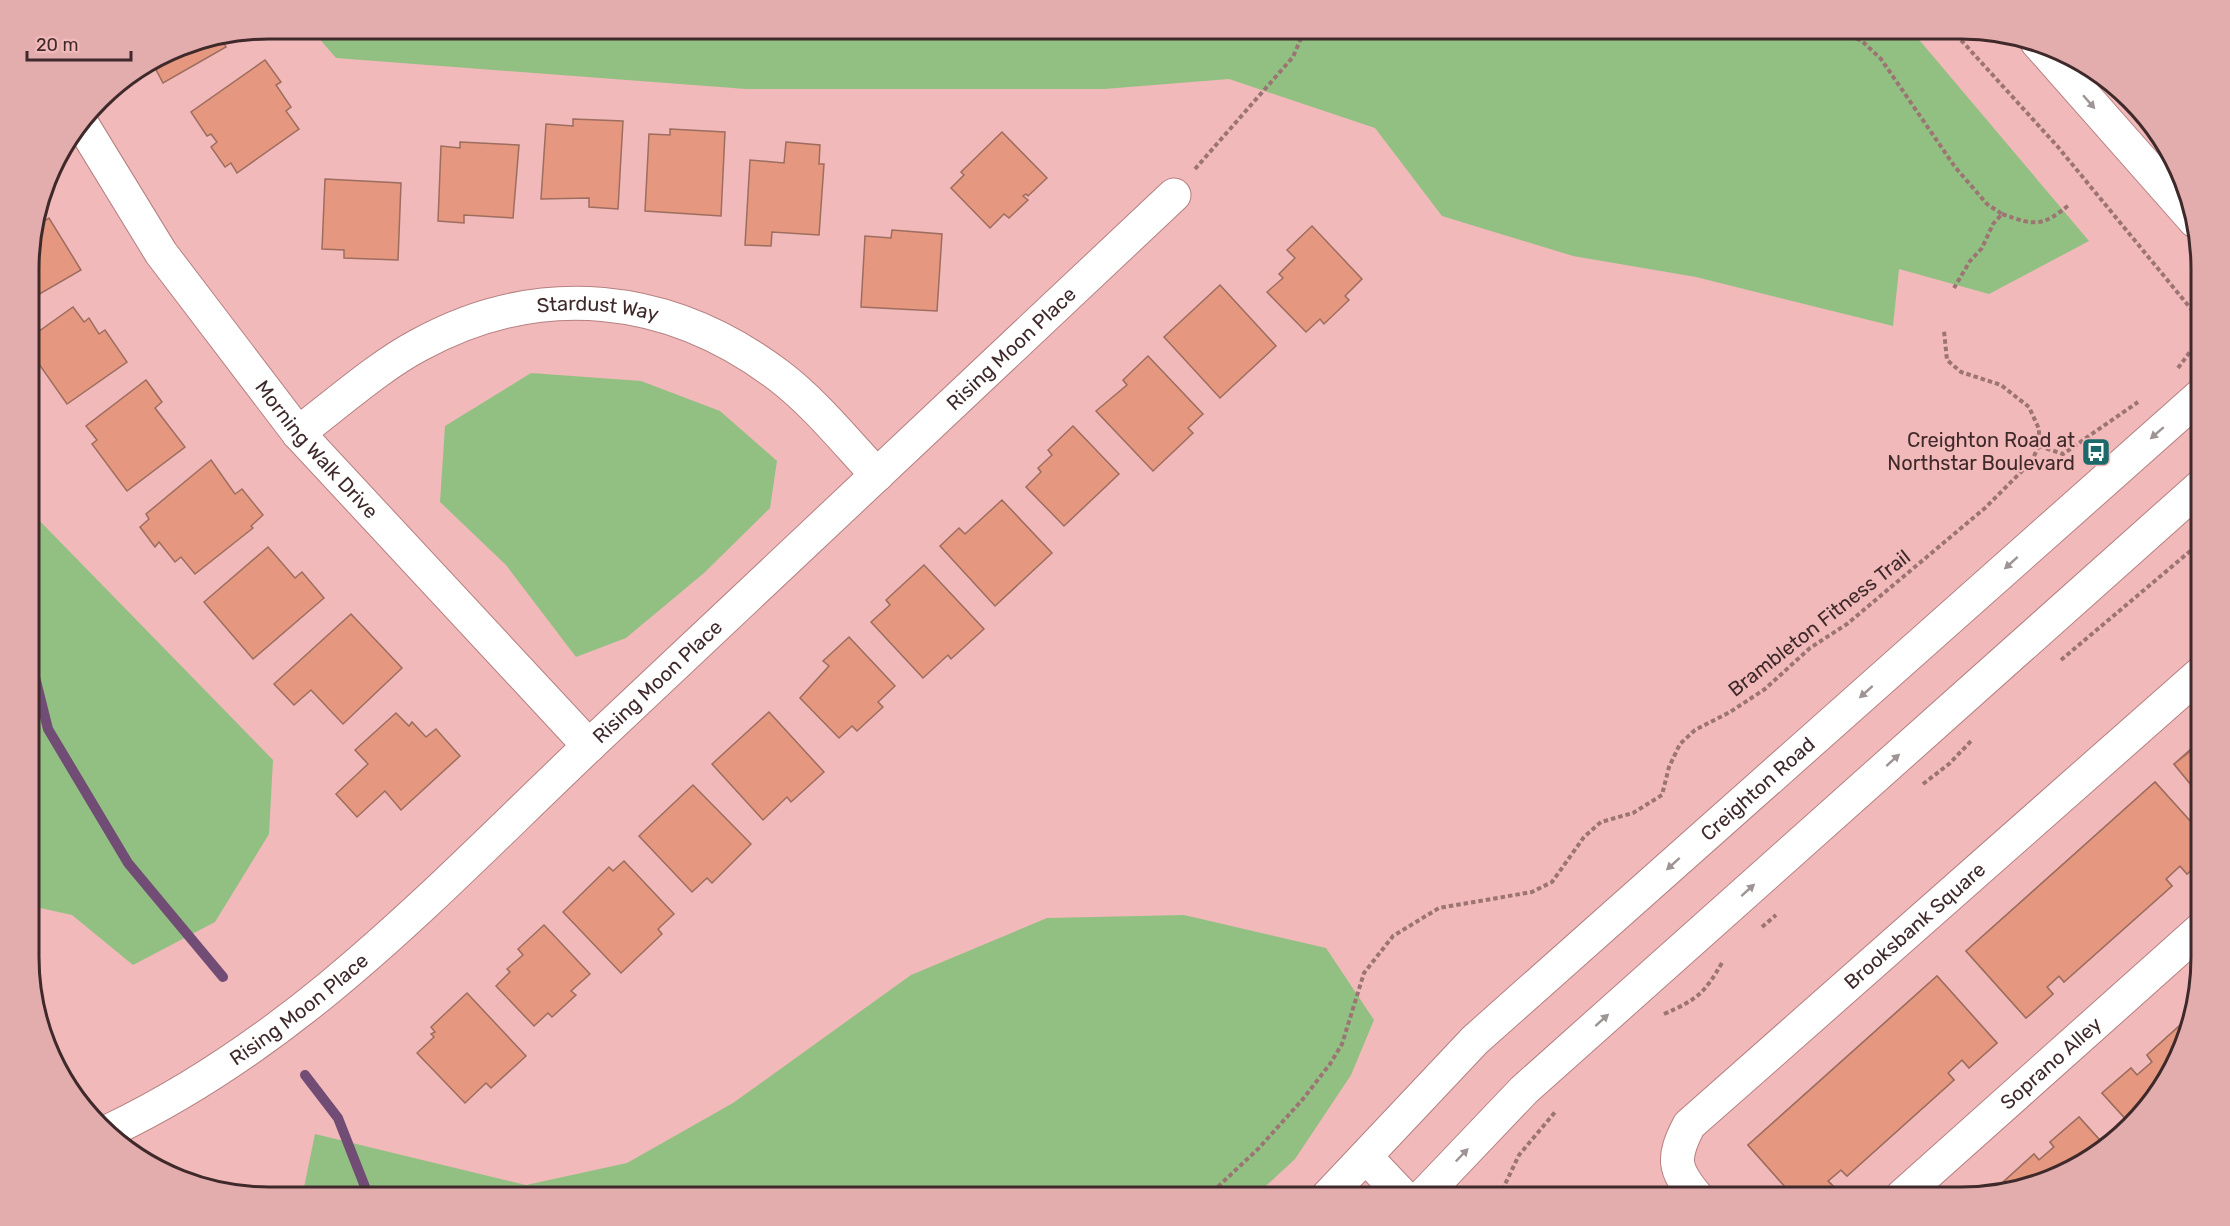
<svg xmlns="http://www.w3.org/2000/svg" width="2230" height="1226" font-family="Rubik,sans-serif">
<style>
.green{fill:#92c083}
.lines{fill:none;stroke-linecap:round;stroke-linejoin:round}
.stream{stroke:#714c75;stroke-width:10}
.building{fill:#e5987f;stroke:#9d6d5f;stroke-width:1.5}
.minor-casing{stroke:#b58081;stroke-width:35}
.major-casing{stroke:#b58081;stroke-width:35}
.path{stroke:#9c7474;stroke-width:4;stroke-dasharray:4.5 3;stroke-linecap:butt}
.minor{stroke:#fff;stroke-width:33}
.major{stroke:#fff;stroke-width:33}
.oneway{fill:#9f9494}
.labels{text-anchor:middle;stroke-width:4.5;stroke-linejoin:round;paint-order:stroke}
.street-label{font-size:20px;fill:#3f292a;stroke:#f1b9b9}
.poi-label{font-size:20px;fill:#3f292a;stroke:#f1b9b9;text-anchor:end}
.rim{fill:none;stroke:#3f292a;stroke-width:3}
</style>
<rect width="100%" height="100%" fill="#f1b9b9"/>
<g class="green">
<polygon points="311,29 1910,29 2089,241 1989,294 1899,269 1893,326 1696,277 1573,256 1442,216 1375,128 1229,79 1104,89 746,89 336,58"/>
<polygon points="531,373 641,381 720,411 777,461 770,508 704,573 626,638 576,657 506,565 440,502 445,426"/>
<polygon points="31,512 273,760 269,834 215,922 133,965 72,915 31,906"/>
<polygon points="1184,915 1326,948 1374,1020 1351,1075 1295,1159 1254,1197 302,1197 315,1134 526,1185 627,1163 733,1103 911,975 1047,918"/>
</g>
<g class="lines">
<g class="stream">
<polyline points="31,661 48,729 128,863 223,977"/>
<polyline points="305,1075 338,1118 369,1197"/>
</g>
</g>
<g class="building">
<polygon points="221,38 226,47 163,83 152,62 177,47"/>
<polygon points="265,60 281,82 276,85 291,107 286,111 299,129 237,173 231,163 225,167 211,147 217,142 211,134 207,136 191,112"/>
<polygon points="573,119 623,121 618,209 589,207 589,198 541,199 546,124 573,126"/>
<polygon points="670,129 725,132 721,216 645,211 649,134 670,135"/>
<polygon points="1002,132 1047,178 1028,196 1026,194 1023,196 1028,200 1009,218 1004,214 990,228 951,188 964,175 961,172"/>
<polygon points="460,142 519,145 513,218 464,215 464,223 438,221 441,146 460,148"/>
<polygon points="786,142 820,145 819,164 824,164 819,235 772,232 771,246 745,245 750,160 784,163"/>
<polygon points="325,179 401,183 398,260 344,258 344,250 322,249"/>
<polygon points="37,217 41,223 49,218 81,270 31,299 31,238"/>
<polygon points="1312,226 1362,279 1345,296 1349,300 1324,324 1320,319 1306,332 1267,292 1283,278 1279,274 1295,258 1287,250"/>
<polygon points="892,230 942,234 937,311 861,307 865,236 891,238"/>
<polygon points="1220,285 1276,346 1220,398 1164,337"/>
<polygon points="73,307 84,322 89,318 99,334 105,330 127,362 67,404 34,357 39,353 31,342 31,337"/>
<polygon points="1148,356 1203,414 1188,428 1193,433 1153,471 1096,411 1127,385 1123,380"/>
<polygon points="146,380 162,402 155,408 185,447 127,491 92,444 97,440 86,426"/>
<polygon points="1073,426 1119,474 1064,526 1026,487 1041,472 1038,468 1052,455 1048,450"/>
<polygon points="211,460 235,494 242,489 263,515 251,526 253,528 195,574 181,557 175,562 159,542 155,547 140,527 149,519 146,514"/>
<polygon points="1002,500 1052,553 995,606 940,546 959,528 965,534"/>
<polygon points="268,547 295,578 302,572 324,598 253,659 204,602"/>
<polygon points="924,565 984,629 951,659 948,655 923,678 871,622 890,605 886,600"/>
<polygon points="351,614 402,668 343,724 311,690 294,705 274,684"/>
<polygon points="849,637 895,686 878,702 883,707 857,731 852,726 839,738 800,698 829,666 823,661"/>
<polygon points="769,712 824,772 791,802 787,797 763,820 712,764"/>
<polygon points="396,713 409,726 412,722 426,737 436,729 460,756 401,810 385,791 357,817 336,794 368,764 355,750"/>
<polygon points="2201,740 2201,797 2174,764"/>
<polygon points="2201,743 2201,797 2174,764"/>
<polygon points="2155,782 2201,833 2201,862 2187,874 2180,866 2166,879 2172,886 2064,982 2059,976 2047,987 2053,994 2026,1018 1966,951"/>
<polygon points="2155,782 2201,833 2201,862 2187,874 2180,866 2166,879 2172,886 2064,982 2059,976 2047,987 2053,994 2026,1018 1966,951"/>
<polygon points="693,785 751,844 712,883 707,878 692,892 639,836"/>
<polygon points="624,861 674,914 658,929 662,934 621,973 563,912 609,867 613,871"/>
<polygon points="544,925 590,974 571,991 576,995 552,1017 548,1013 534,1026 496,986 510,972 507,969 523,955 518,949"/>
<polygon points="1937,976 1997,1043 1969,1068 1962,1060 1948,1073 1954,1080 1847,1176 1841,1170 1828,1181 1835,1188 1824,1197 1794,1197 1748,1145"/>
<polygon points="1937,976 1997,1043 1969,1068 1962,1060 1948,1073 1954,1080 1847,1176 1841,1170 1828,1181 1835,1188 1824,1197 1794,1197 1748,1145"/>
<polygon points="467,993 526,1056 491,1088 486,1083 465,1103 417,1053 434,1037 431,1034 435,1032 431,1027"/>
<polygon points="2187,1019 2169,1077 2132,1126 2102,1093 2131,1068 2137,1075 2152,1062 2147,1055"/>
<polygon points="2187,1019 2169,1077 2132,1126 2102,1093 2131,1068 2137,1075 2152,1062 2147,1055"/>
<polygon points="2079,1117 2106,1147 2082,1165 1991,1193 2034,1154 2039,1160 2054,1147 2050,1142"/>
<polygon points="2079,1117 2106,1147 2082,1165 1991,1193 2034,1154 2039,1160 2054,1147 2050,1142"/>
</g>
<g class="lines">
<g class="minor-casing">
<g id="minor">
<path id="s1" d="M82 124 161 253 298 433 589 746"/>
<path id="s2" d="M298 433C334 406 379 366 419 345 540 279 669 293 778 375 815 403 846 442 877 475"/>
<path id="s3" d="M111 1130C303 1038 440 887 592 743 786 560 980 378 1174 195"/>
<polyline points="1366,1157 1404,1197"/>
<path id="s4" d="M1327 1197 1475 1040 2201 395"/>
<polyline points="1422,1197 1524,1090 2201,486"/>
<path id="s5" d="M1697 1197C1673 1169 1672 1158 1689 1125L2201 673"/>
<path id="s6" d="M1901 1197 2201 929"/>
</g>
</g>
<g class="major-casing">
<polyline id="major" points="2037,42 2195,221"/>
</g>
<g class="path">
<polyline points="1836,29 1862,41 1881,59 1955,167 1987,204 2002,214 1993,224 1982,248 1970,261 1954,288"/>
<polyline points="1951,29 2058,147 2201,321"/>
<polyline points="1195,169 1293,57 1305,29"/>
<path d="M2002 214C2036 226 2042 227 2070 204"/>
<polyline points="2178,368 2201,337"/>
<polyline points="2039,446 2063,454 2138,402"/>
<polyline points="2061,660 2201,542"/>
<polyline points="1923,784 1949,764 1971,741"/>
<polyline points="1762,927 1776,915"/>
<path d="M1664 1014C1698 999 1704 994 1723 961"/>
<polyline points="1207,1197 1259,1148 1303,1099 1330,1064 1342,1044 1364,973 1393,936 1439,908 1532,892 1552,882 1584,837 1601,822 1633,813 1662,795 1669,767 1680,744 1695,730 1730,712 1765,689 1810,648 1847,624 1985,508 2031,462 2039,446 2039,429 2029,407 2001,385 1961,372 1947,360 1944,331"/>
<polyline points="1499,1197 1519,1155 1556,1111"/>
</g>
<use href="#minor" class="minor"/>
<use href="#major" class="major"/>
</g>
<defs><path id="oneway-solid" d="M-6-.8H1V-3.2L6.5 0L1 3.2V.8H-6Z" transform="scale(1.5)"/></defs>
<g class="oneway">
<use href="#oneway-solid" transform="translate(2089 102) rotate(49)"/>
<use href="#oneway-solid" transform="translate(2157 433) rotate(139)"/>
<use href="#oneway-solid" transform="translate(2011 563) rotate(138)"/>
<use href="#oneway-solid" transform="translate(1866 692) rotate(138)"/>
<use href="#oneway-solid" transform="translate(1893 760) rotate(-42)"/>
<use href="#oneway-solid" transform="translate(1673 864) rotate(138)"/>
<use href="#oneway-solid" transform="translate(1748 890) rotate(-42)"/>
<use href="#oneway-solid" transform="translate(1602 1020) rotate(-42)"/>
<use href="#oneway-solid" transform="translate(1462 1155) rotate(-46)"/>
</g>
<defs>
<g id="bus-square" transform="scale(1.5)"><rect x="-9" y="-9" width="18" height="18" rx="4" fill="#1b696b" stroke="#f1b9b9"/><path d="M-5-6H5V4H4V6H2V4H-2V6H-4V4H-5ZM-3.5-4V0h7V-4ZM-3.5 1.2v1.5H-2V1.2ZM2 1.2v1.5H3.5V1.2Z" fill="#fff"/></g>
</defs>
<g fill-rule="evenodd">
<use href="#bus-square" x="2096" y="452"/>
</g>
<g class="labels">
<g class="street-label">
<text dy="7" stroke="none"><textPath href="#s2" startOffset="336">Stardust Way</textPath></text>
<text dy="7" stroke="none"><textPath href="#s3" startOffset="1196">Rising Moon Place</textPath></text>
<text dy="7" stroke="none"><textPath href="#s1" startOffset="402">Morning Walk Drive</textPath></text>
<text transform="translate(1819 623) rotate(-38)" y="7">Brambleton Fitness Trail</text>
<text dy="7" stroke="none"><textPath href="#s3" startOffset="710">Rising Moon Place</textPath></text>
<text dy="7" stroke="none"><textPath href="#s4" startOffset="594">Creighton Road</textPath></text>
<text dy="7" stroke="none"><textPath href="#s5" startOffset="381">Brooksbank Square</textPath></text>
<text dy="7" stroke="none"><textPath href="#s3" startOffset="224">Rising Moon Place</textPath></text>
<text dy="7" stroke="none"><textPath href="#s6" startOffset="201">Soprano Alley</textPath></text>
</g>
<g class="poi-label">
<text x="2075" y="447">Creighton Road at<tspan x="2075" dy="23">Northstar Boulevard</tspan></text>
</g>
</g>
<path d="M0 0H2230V1226H0ZM269 39H1961A230 230 0 0 1 2191 269V957A230 230 0 0 1 1961 1187H269A230 230 0 0 1 39 957V269A230 230 0 0 1 269 39Z" fill="#e3adae" fill-rule="evenodd"/>
<path class="rim" d="M269 39H1961A230 230 0 0 1 2191 269V957A230 230 0 0 1 1961 1187H269A230 230 0 0 1 39 957V269A230 230 0 0 1 269 39Z"/>
<path d="M27 51v9h104v-9" fill="none" stroke="#3f292a" stroke-width="3"/>
<text x="36" y="51" font-size="18" fill="#3f292a" stroke="#f1b9b9" stroke-width="4.5" paint-order="stroke">20 m</text>
</svg>
